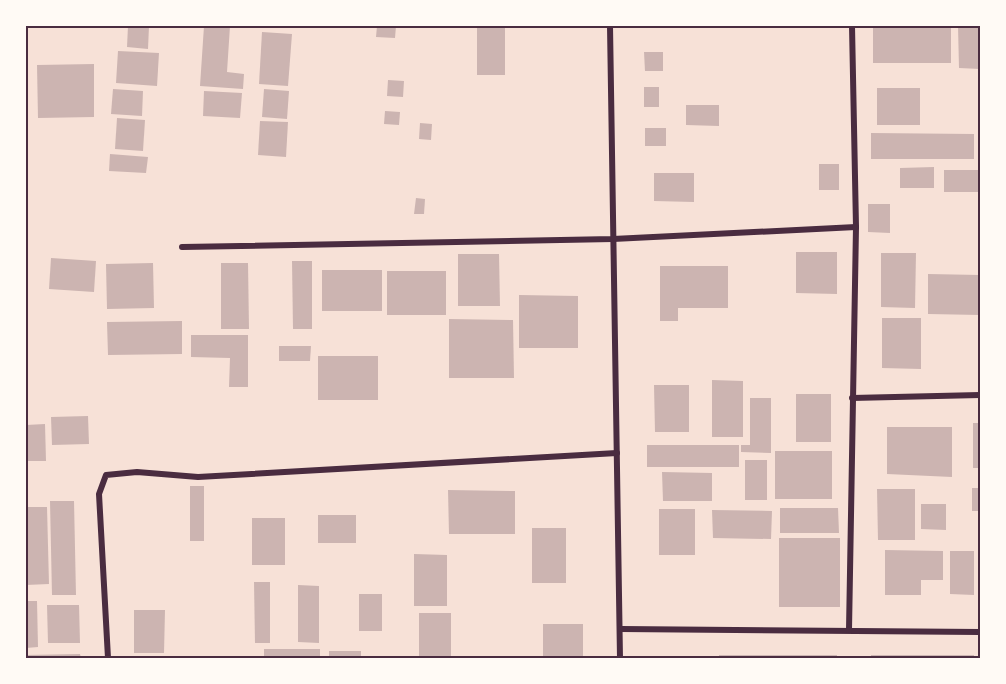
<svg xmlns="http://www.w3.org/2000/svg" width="1006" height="684" font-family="'Archivo Narrow',sans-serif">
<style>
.building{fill:#ccb4b1}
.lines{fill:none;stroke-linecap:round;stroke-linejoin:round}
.minor{stroke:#4a2c40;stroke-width:6}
.neatline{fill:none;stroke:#4a2c40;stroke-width:2}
</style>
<rect width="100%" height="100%" fill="#f7e1d7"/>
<g class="building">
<polygon points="128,26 149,26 148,49 127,47"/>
<polygon points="204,26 230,26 227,72 244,74 243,89 200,86"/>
<polygon points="377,26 396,26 395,38 376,37"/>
<rect x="477" y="26" width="28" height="49"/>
<rect x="873" y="26" width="78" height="37"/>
<polygon points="958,26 980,26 980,69 959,68"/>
<polygon points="262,32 292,34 288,86 259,84"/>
<polygon points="118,51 159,53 157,86 116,83"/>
<polygon points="644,52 663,52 663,71 645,71"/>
<polygon points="94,64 94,117 38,118 37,65"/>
<polygon points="388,80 404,81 403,97 387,96"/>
<rect x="644" y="87" width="15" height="20"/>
<rect x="877" y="88" width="43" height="37"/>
<polygon points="113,89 143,91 142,116 111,114"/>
<polygon points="264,89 289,91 287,119 262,117"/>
<polygon points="204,91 242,93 240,118 203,116"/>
<polygon points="686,105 719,105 719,126 686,125"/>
<polygon points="385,111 400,112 399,125 384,124"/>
<polygon points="117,118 145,120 143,151 115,149"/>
<polygon points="260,121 288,122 286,157 258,155"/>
<polygon points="420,123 432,124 431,140 419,139"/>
<rect x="645" y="128" width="21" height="18"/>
<polygon points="871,133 974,134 974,159 871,159"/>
<polygon points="110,154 148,157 146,173 109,171"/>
<rect x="819" y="164" width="20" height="26"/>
<polygon points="934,167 934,188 900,188 900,168"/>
<rect x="944" y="170" width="36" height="22"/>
<polygon points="654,173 694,173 694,202 654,201"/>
<polygon points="416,198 425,199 424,214 414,214"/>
<polygon points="868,204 890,204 890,233 868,232"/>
<polygon points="796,252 837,252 837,294 796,293"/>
<polygon points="881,253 916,253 915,308 881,307"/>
<polygon points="458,254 499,254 500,306 458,306"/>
<polygon points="51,258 96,261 94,292 49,289"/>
<polygon points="292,261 312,261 312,329 293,329"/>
<polygon points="153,263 154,308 107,309 106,264"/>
<polygon points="221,263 248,263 249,329 221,329"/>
<polygon points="660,266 728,266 728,308 678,308 678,321 660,321"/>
<rect x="322" y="270" width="60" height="41"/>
<rect x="387" y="271" width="59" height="44"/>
<polygon points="928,274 980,275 980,315 928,314"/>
<polygon points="519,295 578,296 578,348 519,348"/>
<polygon points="882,318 921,318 921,369 882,368"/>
<polygon points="449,319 513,320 514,378 449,378"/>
<polygon points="182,321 182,354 108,355 107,322"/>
<polygon points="191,335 248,335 248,387 229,387 230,358 191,357"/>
<polygon points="279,346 311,346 310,361 279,361"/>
<rect x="318" y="356" width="60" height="44"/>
<polygon points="712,380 743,381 743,437 712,437"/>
<polygon points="654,385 689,385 689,432 655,432"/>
<rect x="796" y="394" width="35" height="48"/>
<polygon points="750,398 771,398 771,453 741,452 741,445 750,445"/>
<polygon points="88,416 89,444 52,445 51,417"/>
<rect x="973" y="423" width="7" height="45"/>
<polygon points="45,424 46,461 26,461 26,425"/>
<polygon points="887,427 952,427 952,477 887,474"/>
<rect x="647" y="445" width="92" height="22"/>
<rect x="775" y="451" width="57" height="48"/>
<rect x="745" y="460" width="22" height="40"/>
<polygon points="662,472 712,473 712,501 663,501"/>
<rect x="190" y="486" width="14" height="55"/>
<rect x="972" y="488" width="8" height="23"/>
<polygon points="877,489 915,489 915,540 878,540"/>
<polygon points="448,490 515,491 515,534 449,534"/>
<polygon points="50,501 74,501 76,595 52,595"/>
<polygon points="921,504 946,504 946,530 921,529"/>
<polygon points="26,507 47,507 49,584 26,585"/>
<polygon points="780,508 838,508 839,533 780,533"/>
<rect x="659" y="509" width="36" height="46"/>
<polygon points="712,510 772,511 771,539 713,538"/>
<rect x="318" y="515" width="38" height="28"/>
<rect x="252" y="518" width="33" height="47"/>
<rect x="532" y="528" width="34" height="55"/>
<rect x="779" y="538" width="61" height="69"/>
<polygon points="885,550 943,551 943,580 921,580 921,595 885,595"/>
<polygon points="950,551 974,551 974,595 950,594"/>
<polygon points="414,554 447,555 447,606 414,606"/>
<polygon points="254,582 270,582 270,643 255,643"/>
<polygon points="298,585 319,586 319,643 298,642"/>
<rect x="359" y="594" width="23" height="37"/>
<polygon points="26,601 37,601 38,647 26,648"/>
<polygon points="47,605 79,605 80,643 48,643"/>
<polygon points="134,610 165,610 164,653 134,653"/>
<rect x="419" y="613" width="32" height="43"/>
<rect x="543" y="624" width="40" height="34"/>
<rect x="264" y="649" width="56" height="9"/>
<rect x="329" y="651" width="32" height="7"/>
<polygon points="80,654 81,658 26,658 26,655"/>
<rect x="719" y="655" width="118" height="3"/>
<rect x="871" y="655" width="103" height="3"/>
</g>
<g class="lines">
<g class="minor">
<polyline points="610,26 620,658"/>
<polyline points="182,247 613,239 856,227"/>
<polyline points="852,398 980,395"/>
<polyline points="621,629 980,632"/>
<polyline points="849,630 856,227 852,26"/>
<polyline points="108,658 99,494 106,475 137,472 198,477 617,453"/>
</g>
</g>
<rect width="1006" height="684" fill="none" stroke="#fffaf5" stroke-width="54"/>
<rect x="27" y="27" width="952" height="630" class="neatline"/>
</svg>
